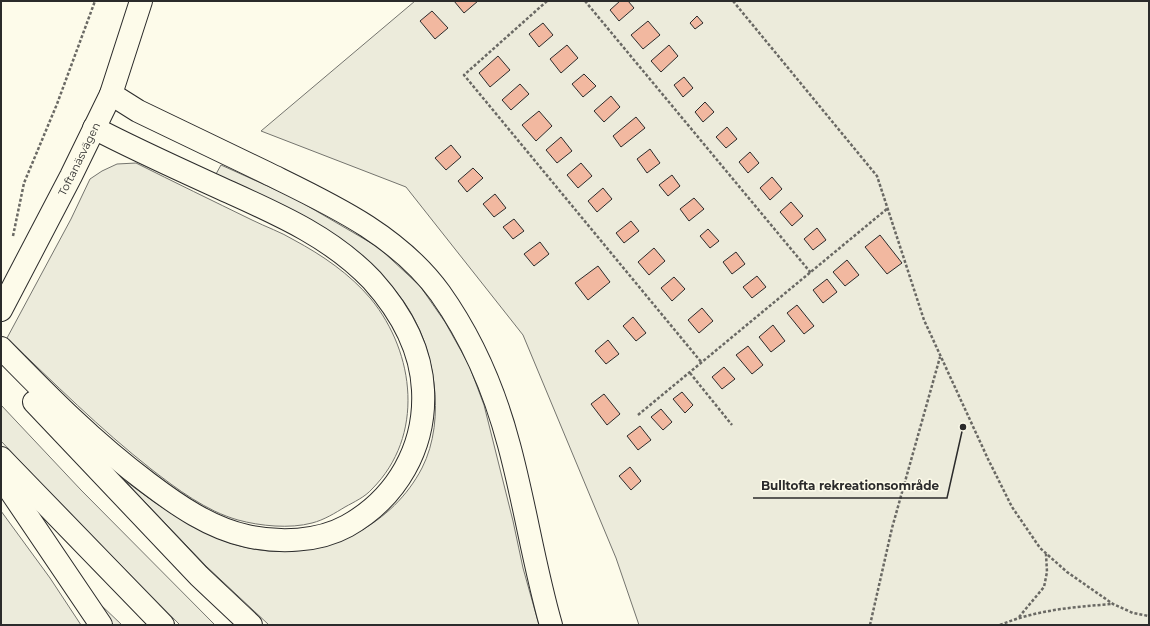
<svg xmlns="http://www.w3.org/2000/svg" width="1150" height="626" font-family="Montserrat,sans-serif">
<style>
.green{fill:#ecebdb;stroke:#74746e}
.building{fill:#f2b8a0;stroke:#2b2b2b}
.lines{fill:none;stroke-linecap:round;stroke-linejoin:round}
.tertiary-casing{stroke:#2b2b2b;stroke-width:24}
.motorway-casing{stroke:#2b2b2b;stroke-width:24}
.path{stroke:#6a6964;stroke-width:2.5;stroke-dasharray:3 2;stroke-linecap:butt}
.tertiary{stroke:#fdfbea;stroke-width:22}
.motorway{stroke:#fdfbea;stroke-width:22}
.labels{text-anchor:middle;stroke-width:3;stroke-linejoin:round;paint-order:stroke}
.street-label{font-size:11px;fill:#2b2b2b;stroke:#fdfbea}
.leader{fill:none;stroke:#2b2b2b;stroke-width:1.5}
.callout-dot{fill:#2b2b2b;stroke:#fdfbea;stroke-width:1.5}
.callout-label{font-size:12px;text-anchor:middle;font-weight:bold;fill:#2b2b2b;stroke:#fdfbea;stroke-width:3;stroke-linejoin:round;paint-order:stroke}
</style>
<rect width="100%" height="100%" fill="#fdfbea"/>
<g class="green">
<polygon points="415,1 1149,1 1149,625 639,625 616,558 523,335 406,187 261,131"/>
<path d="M136 163C174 182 213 201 252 220 266 227 281 232 294 240 322 255 350 274 371 299 415 353 425 436 372 489 365 497 354 502 345 507 335 513 324 520 312 523 290 529 260 526 238 520 206 511 177 489 151 469 100 429 54 383 7 338L71 219 90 179 102 171 117 164Z"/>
<path d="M221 165 294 198 378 247 420 286 445 322 469 365 484 405 513 521 523 568 539 625H269L206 566 124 480C168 512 212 546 268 551 330 556 393 524 422 468 447 419 435 346 404 302 359 237 285 207 216 174Z"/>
<polygon points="1,405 81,490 215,625 180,625 63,507 1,441"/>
<polygon points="1,511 50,578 81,625 1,625"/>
<polygon points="101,605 122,625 113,625"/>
</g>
<g class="building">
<polygon points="454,1 478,1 464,13"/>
<polygon points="620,1 628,1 634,8 619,21 610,10"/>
<polygon points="432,11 448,28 435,39 420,21"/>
<polygon points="697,16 703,23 695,29 690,23"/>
<polygon points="648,21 660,35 643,49 631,35"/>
<polygon points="543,23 553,35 539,47 529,34"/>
<polygon points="567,45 578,58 561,73 550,59"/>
<polygon points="669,45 678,56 661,72 651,61"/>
<polygon points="498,56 510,70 490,87 479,73"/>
<polygon points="584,74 596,86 583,97 572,84"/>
<polygon points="684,77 693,88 683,97 674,85"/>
<polygon points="520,84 529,94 511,110 502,100"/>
<polygon points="611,96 620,107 604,122 594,111"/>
<polygon points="705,102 714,112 703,122 695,112"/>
<polygon points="539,111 552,126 536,141 522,125"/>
<polygon points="636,117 645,128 621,147 613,136"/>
<polygon points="727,127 737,139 726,148 716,137"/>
<polygon points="561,137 572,151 557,163 546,150"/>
<polygon points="451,145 461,157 446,170 435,158"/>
<polygon points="650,149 660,163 647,173 637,159"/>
<polygon points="750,152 759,163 748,173 739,162"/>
<polygon points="581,163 592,176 578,188 567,175"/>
<polygon points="473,168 483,178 467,192 458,181"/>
<polygon points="672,175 680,186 668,196 659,185"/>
<polygon points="772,177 782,189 770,200 760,188"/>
<polygon points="603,188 612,199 597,212 588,201"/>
<polygon points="495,194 506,208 494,217 483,204"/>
<polygon points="694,198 704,209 689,221 680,209"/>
<polygon points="791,202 803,216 792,226 780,212"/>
<polygon points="514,219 524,231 513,239 503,227"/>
<polygon points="631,221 639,231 624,243 616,233"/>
<polygon points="817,228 826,240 813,250 804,239"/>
<polygon points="708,229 719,241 710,248 700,236"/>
<polygon points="880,235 902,263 887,274 865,247"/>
<polygon points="540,242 549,254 534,266 524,254"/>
<polygon points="654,248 665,261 649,275 638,262"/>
<polygon points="736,252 745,264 732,274 723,262"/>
<polygon points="847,260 859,275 845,286 833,272"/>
<polygon points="598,266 610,282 588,300 575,283"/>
<polygon points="757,276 766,287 752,298 743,287"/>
<polygon points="674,277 685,289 672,301 661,288"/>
<polygon points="827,279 837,292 823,303 813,290"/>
<polygon points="797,305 814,326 804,334 787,313"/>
<polygon points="702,308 713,321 699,333 688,320"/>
<polygon points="633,317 646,333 636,341 623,326"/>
<polygon points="773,325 785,341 771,352 759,337"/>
<polygon points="608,340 619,354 606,364 595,351"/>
<polygon points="748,346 763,365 752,374 736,355"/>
<polygon points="724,367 735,379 722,389 712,377"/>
<polygon points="682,392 693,405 685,413 673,399"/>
<polygon points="604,394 620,414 607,425 591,404"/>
<polygon points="661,409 672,422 663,430 651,417"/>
<polygon points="640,426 651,440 638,450 627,436"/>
<polygon points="630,467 641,481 631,490 619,476"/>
</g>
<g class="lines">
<g class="tertiary-casing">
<g id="tertiary">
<path id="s1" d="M1 310 71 176 111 94 141 1"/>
</g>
</g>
<g class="motorway-casing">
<g id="motorway">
<path d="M111 94 138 111C181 132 224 152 267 173 330 204 397 234 440 293 472 338 495 392 509 445 525 504 534 566 551 625"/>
<path d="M1 348C48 396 94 443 148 483 177 505 210 528 247 536 279 543 318 542 347 526 397 498 426 447 423 390 421 348 399 310 372 280 332 238 280 215 229 192 183 171 138 151 94 128"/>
<polyline points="34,402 199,576 251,625"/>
<polyline points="1,458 163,625"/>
<polyline points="1,477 101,625"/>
</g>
</g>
<g class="path">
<polyline points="547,1 464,75 702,363"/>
<polyline points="585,1 811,273"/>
<polyline points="733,1 877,176 924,320 988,459 1012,507 1040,548 1067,572 1113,604 1133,613 1149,616"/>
<polyline points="13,236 24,183 57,104 95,1"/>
<polyline points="690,373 732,425"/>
<polyline points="638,415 888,208"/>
<polyline points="1019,617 1044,587 1047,572 1046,554"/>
<polyline points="870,625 892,528 940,357"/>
<path d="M1000 625C1036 610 1073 607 1112 604"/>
</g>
<use href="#tertiary" class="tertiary"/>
<use href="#motorway" class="motorway"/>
</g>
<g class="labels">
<g class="street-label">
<text dy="4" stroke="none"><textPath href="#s1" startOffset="170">Toftanäsvägen</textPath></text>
</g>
</g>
<path class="leader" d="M963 427L947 498H753"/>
<circle class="callout-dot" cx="963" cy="427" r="4"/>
<g class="callout-label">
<text x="850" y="490">Bulltofta rekreationsområde</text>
</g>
<rect width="1150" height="626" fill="none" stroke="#2b2b2b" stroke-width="4"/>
</svg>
